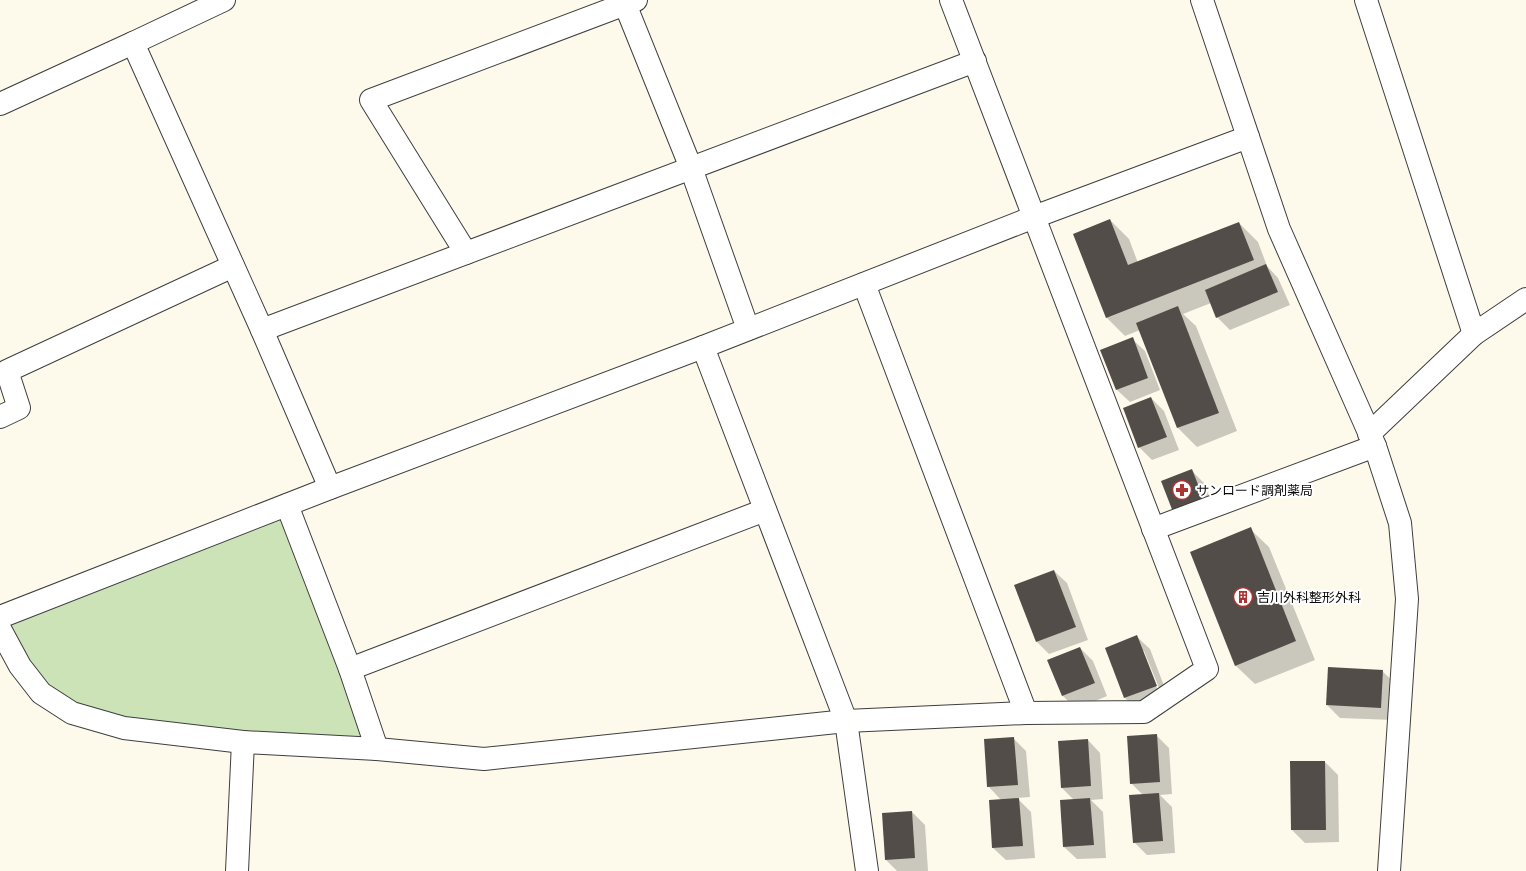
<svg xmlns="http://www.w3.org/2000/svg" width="1526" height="871" font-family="'Zilla Slab','Noto Sans JP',serif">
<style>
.green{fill:#cce3b8}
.shadow{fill:#0003;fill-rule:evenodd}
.building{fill:#524d48}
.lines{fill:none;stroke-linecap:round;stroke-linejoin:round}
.minor-casing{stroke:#3e3e3e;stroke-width:24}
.minor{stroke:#fff;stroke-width:22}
.labels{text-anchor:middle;stroke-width:4;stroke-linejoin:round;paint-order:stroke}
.poi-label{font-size:13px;fill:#0b0b0b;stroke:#fff;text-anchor:start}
</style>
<rect width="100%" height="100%" fill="#fdfaeb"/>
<polygon class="green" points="287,505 377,749 72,713 0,629"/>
<g class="shadow">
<polygon points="1110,220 1129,239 1138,263 1239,223 1258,242 1267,266 1278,278 1290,305 1230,330 1217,317 1211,303 1183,314 1196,326 1237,431 1197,447 1178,428 1140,330 1125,336 1106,317"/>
<polygon points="1132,339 1145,351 1160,390 1130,402 1117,390 1101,351"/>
<polygon points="1151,398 1164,411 1179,450 1152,460 1139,447"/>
<path d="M1191 470 1204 483 1216 513 1174 511ZM1196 484H1199L1206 504 1205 505Z"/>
<polygon points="1250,529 1269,547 1315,660 1255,684 1236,666 1191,553"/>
<polygon points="1054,571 1067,583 1088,640 1049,654 1037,642"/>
<path d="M1137 637 1150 649 1169 699 1138 711 1125 698 1106 648ZM1142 651H1144L1160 690 1158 691Z"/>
<polygon points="1080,648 1093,661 1107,696 1076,709 1063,696 1048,661"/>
<polygon points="1382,671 1395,683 1394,720 1340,718 1327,705"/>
<polygon points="1156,735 1169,748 1172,794 1160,795 1172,807 1175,853 1147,855 1134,842 1143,795 1131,783"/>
<polygon points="1013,738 1026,751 1030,797 1017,798 1031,812 1035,858 1006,860 993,848 1002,801 988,786"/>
<polygon points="1088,740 1100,753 1103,799 1091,800 1103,812 1106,858 1077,859 1064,847 1074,800 1062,788"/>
<polygon points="1325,762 1338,775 1339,842 1305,843 1292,830"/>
<polygon points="912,812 925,825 928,871 897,871 886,860 883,814"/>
</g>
<g class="building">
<polygon points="1110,219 1128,265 1239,222 1254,260 1106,318 1073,234"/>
<polygon points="1266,264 1278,292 1216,318 1205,290"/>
<polygon points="1178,306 1219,413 1177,428 1136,323"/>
<polygon points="1133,337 1148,378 1116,390 1100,350"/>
<polygon points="1151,397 1167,437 1138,448 1123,408"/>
<polygon points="1192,469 1204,500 1173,512 1161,481"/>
<polygon points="1251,527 1296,641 1235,666 1190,552"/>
<polygon points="1054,570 1076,627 1036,642 1014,585"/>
<polygon points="1137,635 1157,686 1124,698 1105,648"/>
<polygon points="1080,647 1095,683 1062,696 1047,660"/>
<polygon points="1328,667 1383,670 1381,708 1326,705"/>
<polygon points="1157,734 1160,782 1130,784 1127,736"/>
<polygon points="1014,737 1018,785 987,787 984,739"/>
<polygon points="1088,739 1091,786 1061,788 1058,741"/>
<polygon points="1290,761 1325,761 1326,830 1291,830"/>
<polygon points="1159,793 1163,841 1133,843 1129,795"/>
<polygon points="1019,798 1023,846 992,848 989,800"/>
<polygon points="1090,798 1094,845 1063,847 1060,800"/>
<polygon points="912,811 915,858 885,860 882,813"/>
</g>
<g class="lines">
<g class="minor-casing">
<g id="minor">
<polyline points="224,0 133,43 262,330 330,488"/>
<polyline points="1202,0 1279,229 1375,446 1400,523 1407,599 1389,871"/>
<polyline points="1366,0 1474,334"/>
<polyline points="625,4 691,168 748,329"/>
<polyline points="0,104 133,43"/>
<polyline points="466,253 371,100 636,0"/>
<polyline points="864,284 1026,713"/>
<polyline points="262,330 975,61"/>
<polyline points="703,347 846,721 867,871"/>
<polyline points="0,417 19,408 7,371 233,266"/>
<polyline points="1369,434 1474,334 1526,299"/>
<polyline points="287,505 350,669 377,749"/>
<polyline points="1153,529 1375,446"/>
<polyline points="0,617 330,488 703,347 1034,217 1248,137"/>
<polyline points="0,629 20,666 41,693 72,713 124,728 243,742 377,749 484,759 846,721 1026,713 1144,712 1207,669 951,0"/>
<polyline points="350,669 765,510"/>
<polyline points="237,871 243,742"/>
</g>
</g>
<use href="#minor" class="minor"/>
</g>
<defs>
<g id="pharmacy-ring" transform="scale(1)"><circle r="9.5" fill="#fff" stroke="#ac3432" stroke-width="1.5"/><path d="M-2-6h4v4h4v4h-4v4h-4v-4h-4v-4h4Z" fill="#ac3432"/></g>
<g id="building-ring" transform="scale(1)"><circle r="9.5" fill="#fff" stroke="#ac3432" stroke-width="1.5"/><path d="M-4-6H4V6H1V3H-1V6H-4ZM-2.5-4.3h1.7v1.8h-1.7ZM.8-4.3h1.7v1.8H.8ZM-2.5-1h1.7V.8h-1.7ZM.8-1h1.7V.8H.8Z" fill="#ac3432"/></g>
</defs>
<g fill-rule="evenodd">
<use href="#pharmacy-ring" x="1182" y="490"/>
<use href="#building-ring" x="1243" y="597"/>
</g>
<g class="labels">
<g class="poi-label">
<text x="1196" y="495">サンロード調剤薬局</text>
<text x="1257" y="602">吉川外科整形外科</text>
</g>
</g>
</svg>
